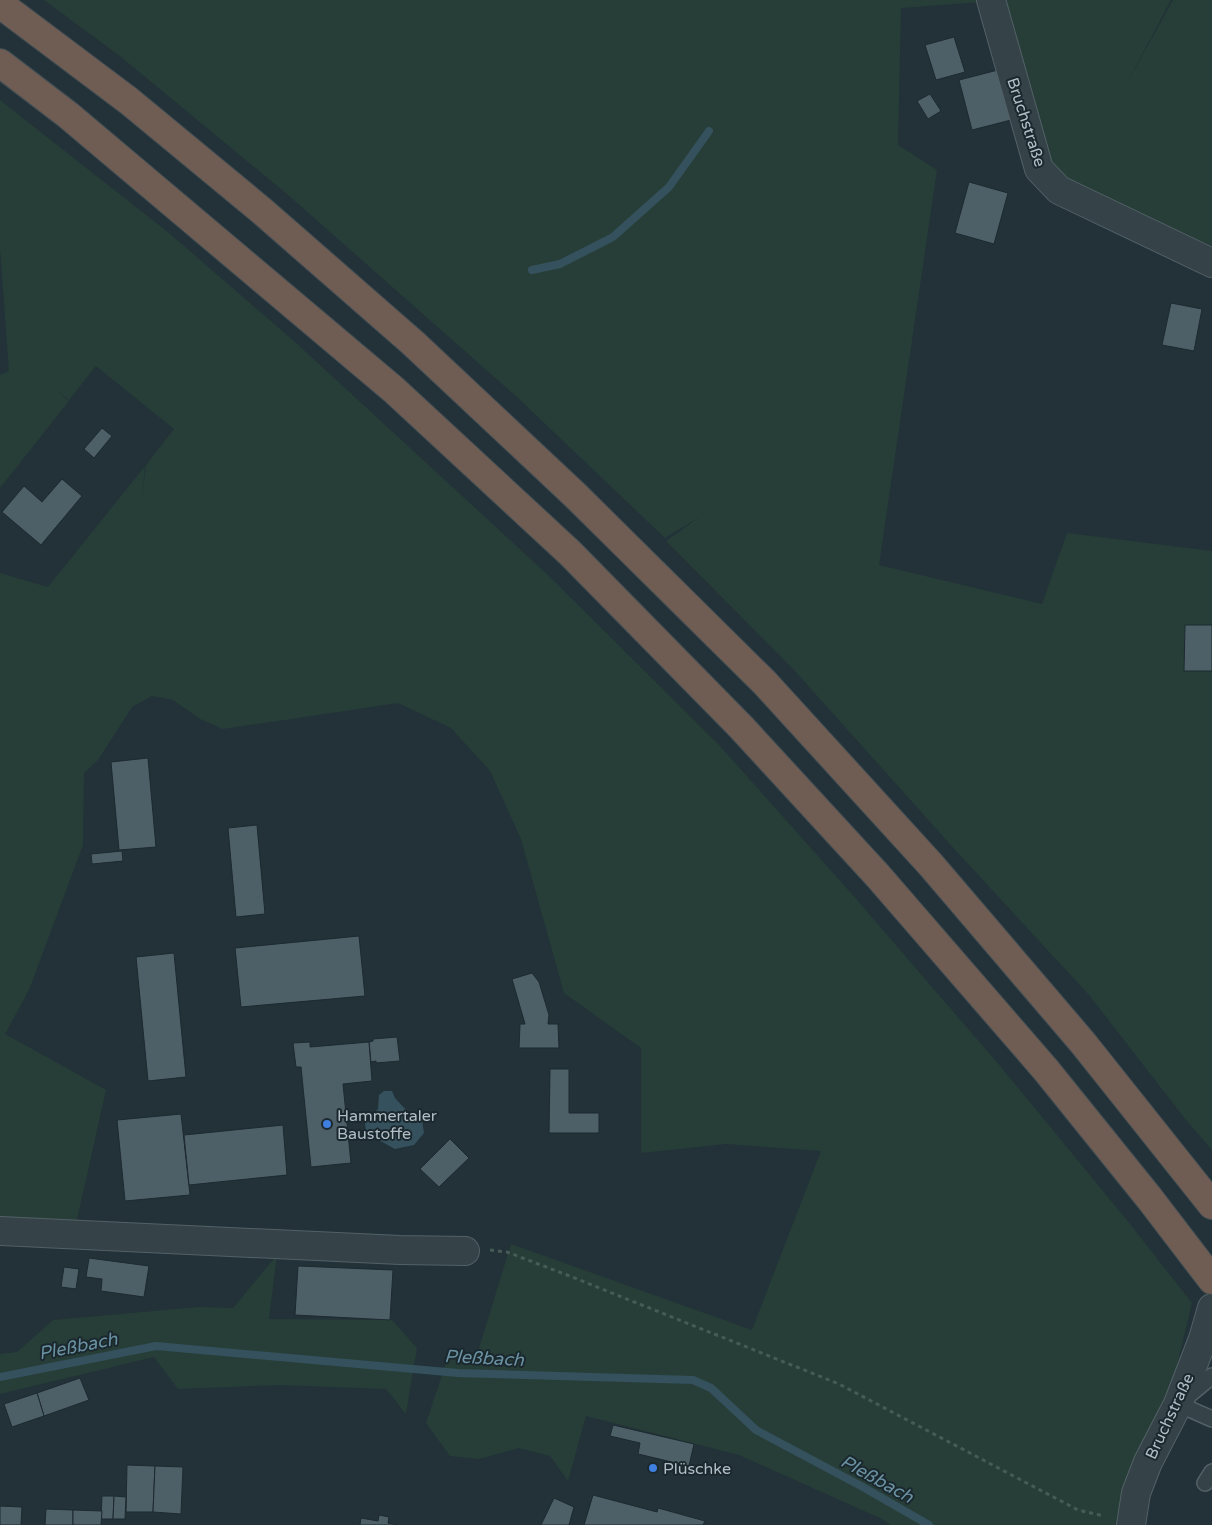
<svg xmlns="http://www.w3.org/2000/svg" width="1212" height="1525" font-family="'Varela Round',sans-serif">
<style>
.green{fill:#273e38}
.water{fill:#34515d}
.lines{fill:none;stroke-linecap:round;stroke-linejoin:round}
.stream{stroke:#34515d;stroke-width:8}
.building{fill:#4d5f67;stroke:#1d2a30}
.lane-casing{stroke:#536167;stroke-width:18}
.street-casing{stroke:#536167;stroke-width:30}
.highway-casing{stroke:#404e54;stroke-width:30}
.path{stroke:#465b58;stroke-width:3;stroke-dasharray:4 4;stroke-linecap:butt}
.lane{stroke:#354349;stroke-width:15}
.street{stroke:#354349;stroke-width:28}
.highway{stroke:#6f5c53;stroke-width:28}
.shop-dot{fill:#3f7fe0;stroke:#1b282e;stroke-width:2}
.labels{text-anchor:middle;stroke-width:4;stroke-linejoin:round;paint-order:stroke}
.street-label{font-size:16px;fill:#b0bec5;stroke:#1b282e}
.poi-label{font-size:16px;fill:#b0bec5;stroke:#1b282e;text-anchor:start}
.water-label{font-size:18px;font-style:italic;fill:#6a92a3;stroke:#1b282e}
</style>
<rect width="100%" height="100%" fill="#223238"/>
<g class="green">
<polygon points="44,0 981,0 981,2 901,8 898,145 937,170 879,565 1042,604 1067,533 1212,551 1212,1150 1186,1120 1089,995 957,852 794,670 666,541 701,516 665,538 518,398 287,194 121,57"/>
<polygon points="998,0 1171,0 1123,90 1173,0 1212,0 1212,246 1069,186 1051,173"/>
<polygon points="0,100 169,233 294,341 548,575 720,746 851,893 1001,1067 1126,1219 1192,1303 1171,1390 1123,1489 1116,1525 891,1525 882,1519 739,1455 586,1416 568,1481 550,1456 519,1448 479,1459 450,1456 426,1423 451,1348 476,1358 511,1244 752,1330 821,1151 726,1144 641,1153 641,1048 564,993 521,839 490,771 451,728 398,703 223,729 200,719 173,700 152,696 132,707 98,760 84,773 83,845 29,990 5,1034 106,1090 76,1224 0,1226 0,573 48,587 145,466 141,505 146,465 174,429 96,366 69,400 50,386 69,401 0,488 0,375 9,371 0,248"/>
<polygon points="277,1255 269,1319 392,1320 417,1348 406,1414 386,1389 280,1385 178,1389 154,1357 0,1394 0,1354 17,1352 53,1320 199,1307 233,1308"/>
</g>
<polygon class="water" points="384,1091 392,1091 395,1098 407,1111 422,1120 424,1133 414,1145 395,1149 366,1133 365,1123 378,1109 379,1095"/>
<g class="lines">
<g class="stream">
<polyline points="532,270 560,264 613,237 669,187 709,131"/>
<polyline points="0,1377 156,1346 458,1373 693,1380 711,1388 756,1430 861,1486 929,1525"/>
</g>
</g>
<g class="building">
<polygon points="954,37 965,72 936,80 925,45"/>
<polygon points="998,70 1011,120 972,130 959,80"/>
<polygon points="930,94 941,111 928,119 917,101"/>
<polygon points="969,182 1008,193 994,244 955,233"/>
<polygon points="1171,303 1202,309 1194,351 1162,345"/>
<polygon points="102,428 112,436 94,458 84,449"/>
<polygon points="62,479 82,496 41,545 2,512 24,486 42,502"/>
<polygon points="1185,625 1212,625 1212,671 1184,671"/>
<polygon points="148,758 156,847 119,850 111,762"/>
<polygon points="257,825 265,914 236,917 228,828"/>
<polygon points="122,851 123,861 92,864 91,854"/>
<polygon points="359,936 365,996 241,1007 235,948"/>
<polygon points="174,953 186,1077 148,1081 136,957"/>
<polygon points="532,973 539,982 549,1015 548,1024 558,1024 559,1048 519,1048 520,1024 525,1024 512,979"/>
<polygon points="397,1037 400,1061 376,1063 376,1061 371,1062 369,1042 373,1041 373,1039"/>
<polygon points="310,1042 310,1047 369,1042 372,1081 343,1084 351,1163 311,1167 301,1067 296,1067 293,1043"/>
<polygon points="550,1069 569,1069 569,1113 599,1113 599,1133 549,1133"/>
<polygon points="181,1114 190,1195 125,1201 117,1120"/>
<polygon points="283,1125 287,1175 189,1185 184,1135"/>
<polygon points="450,1139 469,1158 439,1187 420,1169"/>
<polygon points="89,1258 149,1266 144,1297 101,1291 102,1279 86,1277"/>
<polygon points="298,1266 393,1270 390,1320 295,1315"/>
<polygon points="64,1267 79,1269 76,1289 61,1287"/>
<polygon points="80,1378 89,1400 44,1416 37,1393"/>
<polygon points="37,1393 44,1416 12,1427 4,1404"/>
<polygon points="613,1425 694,1444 689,1466 638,1454 640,1443 610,1436"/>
<polygon points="127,1465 155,1466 153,1512 126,1512"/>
<polygon points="155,1466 183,1467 181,1514 153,1512"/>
<polygon points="593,1495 657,1512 658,1508 705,1521 703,1525 584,1525"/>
<polygon points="102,1496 114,1496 113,1519 101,1519"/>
<polygon points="114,1496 126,1497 125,1519 113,1519"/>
<polygon points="554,1498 574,1507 569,1525 541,1525"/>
<polygon points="0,1506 22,1507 21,1524 23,1525 0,1525"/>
<polygon points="46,1509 73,1510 73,1525 45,1525"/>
<polygon points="73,1510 102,1511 101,1525 73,1525"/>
<polygon points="379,1515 389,1517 388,1523 398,1525 360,1525 361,1518 378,1521"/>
</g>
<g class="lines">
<g class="lane-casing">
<g id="lane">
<polyline points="1212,1376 1178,1404 1212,1419"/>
<polyline points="1205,1483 1212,1472"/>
</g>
</g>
<g class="street-casing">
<g id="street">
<polyline points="991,0 1039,169 1059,190 1212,263"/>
<polyline points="0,1231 400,1250 465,1251"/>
<polyline points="1131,1525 1136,1493 1148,1462 1178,1404 1203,1339 1212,1308"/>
</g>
</g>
<g class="highway-casing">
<g id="highway">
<polyline points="0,4 129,101 262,211 413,343 575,495 765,683 931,865 1083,1043 1212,1205"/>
<polyline points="0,63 68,115 394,390 570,553 741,727 878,876 1046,1070 1150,1199 1212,1280"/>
</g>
</g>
<polyline class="path" points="490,1250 507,1252 567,1275 839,1384 1078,1510 1104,1516"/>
<use href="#lane" class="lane"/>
<use href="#street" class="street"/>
<use href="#highway" class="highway"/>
</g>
<g class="shop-dot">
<circle cx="327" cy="1124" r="5"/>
<circle cx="653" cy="1468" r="5"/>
</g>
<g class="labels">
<g class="street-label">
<text transform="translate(1027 122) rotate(72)" y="6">Bruchstraße</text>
<text transform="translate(1169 1416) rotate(-65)" y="6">Bruchstraße</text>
</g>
<g class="poi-label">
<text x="337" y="1121">Hammertaler<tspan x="337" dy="18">Baustoffe</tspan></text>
<text x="663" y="1474">Plüschke</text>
</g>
<g class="water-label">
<text transform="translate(78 1346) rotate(-11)" y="6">Pleßbach</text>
<text transform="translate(484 1358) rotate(3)" y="6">Pleßbach</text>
<text transform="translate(877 1479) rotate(29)" y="6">Pleßbach</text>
</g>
</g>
</svg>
